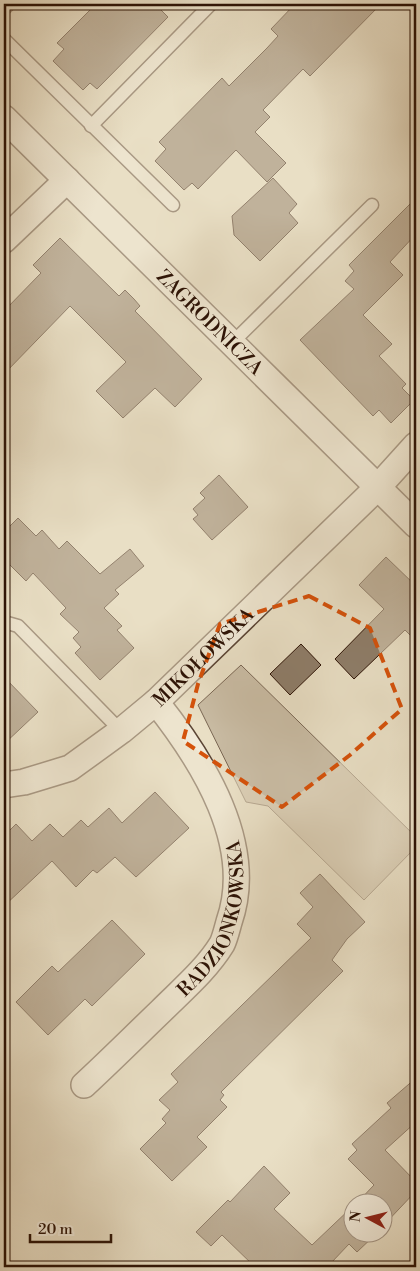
<svg xmlns="http://www.w3.org/2000/svg" width="420" height="1271" font-family="'Libre Bodoni',serif">
<style>
.green{fill:#c9bca4;stroke:#7a6754}
.building{fill:#8e7d69;stroke:#2c1205}
.lines{fill:none;stroke-linecap:round;stroke-linejoin:round}
.lane-casing{stroke:#5b4535;stroke-width:15}
.street-casing{stroke:#5b4535;stroke-width:28}
.lane{stroke:#f1ead9;stroke-width:12}
.street{stroke:#f1ead9;stroke-width:25}
.marked{fill:none;stroke:#d5520b;stroke-width:4;stroke-dasharray:10 6;stroke-linejoin:round}
.labels{text-anchor:middle;stroke-width:4.5;stroke-linejoin:round;paint-order:stroke}
.street-label{font-size:19px;fill:#2c1205;stroke:#f1ead9}
</style>
<rect width="100%" height="100%" fill="#e9dfc5"/>
<filter id="stains"><feTurbulence type="fractalNoise" baseFrequency=".004" numOctaves="4"/><feColorMatrix values="0 0 0 0 .2 0 0 0 0 .09 0 0 0 0 .02 0 0 0 .5 -.17"/></filter>
<radialGradient id="worn" r=".72"><stop offset=".6" stop-color="#630" stop-opacity="0"/><stop offset="1" stop-color="#630" stop-opacity=".3"/></radialGradient>
<polygon class="green" points="241,665 416,837 416,847 364,900 268,806 246,802 198,705"/>
<g class="building">
<polygon points="96,4 155,4 168,17 97,89 90,83 83,90 53,61 64,49 57,43"/>
<polygon points="295,4 381,4 310,76 303,69 263,110 270,117 255,132 286,163 267,182 236,150 198,189 192,183 184,190 155,161 166,149 159,142 222,78 229,86 267,48 278,36 271,29"/>
<polygon points="273,178 297,204 289,213 298,223 260,261 234,235 232,216"/>
<polygon points="416,198 416,234 390,262 403,275 363,315 392,344 379,356 406,384 402,388 414,400 391,423 379,410 373,416 300,340 354,289 345,281 354,271 349,265"/>
<polygon points="60,238 119,296 125,290 134,299 140,306 135,311 202,379 175,407 155,388 123,418 96,391 126,362 70,306 4,374 4,311 41,273 33,265"/>
<polygon points="219,475 248,507 212,540 193,519 198,515 193,509 205,498 200,493"/>
<polygon points="18,518 36,536 42,530 59,549 67,541 100,574 130,549 144,566 115,590 119,594 104,608 122,626 117,630 134,648 100,680 75,653 81,647 73,638 79,632 60,614 66,608 33,573 26,581 4,559 4,532"/>
<polygon points="386,557 416,586 416,641 405,630 354,679 335,659 384,609 359,585"/>
<polygon points="301,644 321,665 290,695 270,674"/>
<polygon points="4,677 38,712 4,744"/>
<polygon points="155,792 189,828 136,877 115,857 97,873 93,870 76,887 52,861 4,906 4,836 16,824 32,841 50,824 63,837 81,820 88,827 109,808 122,823"/>
<polygon points="320,874 365,922 347,939 332,960 343,971 221,1092 224,1095 220,1100 227,1107 197,1137 207,1147 172,1181 140,1149 166,1123 162,1119 170,1110 159,1100 178,1082 171,1074 311,938 297,924 313,907 300,893"/>
<polygon points="112,920 145,954 92,1006 85,999 48,1035 16,1002 52,966 58,972"/>
<polygon points="416,1078 416,1122 385,1150 416,1182 416,1191 382,1227 382,1204 356,1204 374,1185 348,1159 357,1150 352,1144 391,1108 387,1103"/>
<polygon points="264,1166 290,1193 274,1209 312,1245 352,1207 352,1234 376,1234 357,1252 349,1244 331,1263 335,1267 255,1267 222,1235 211,1246 196,1232 228,1200 230,1202"/>
</g>
<g class="lines">
<g class="lane-casing">
<g id="lane">
<polyline points="4,9 9,4"/>
<polyline points="4,39 173,205"/>
<polyline points="91,126 211,4"/>
<polyline points="232,343 372,205"/>
<polyline points="4,622 18,626 121,731"/>
</g>
</g>
<g class="street-casing">
<g id="street">
<path id="s1" d="M4 118 416 525"/>
<polyline points="4,240 67,180"/>
<path id="s2" d="M4 785 24 782 70 768 121 731 156 702 378 487 416 445"/>
<path id="s3" d="M84 1085C110 1061 135 1036 161 1011 182 990 206 970 222 944 225 938 227 929 229 922 256 845 203 761 156 702"/>
</g>
</g>
<use href="#lane" class="lane"/>
<use href="#street" class="street"/>
</g>
<path d="M0 0H420V1271H0ZM309 596 370 628 402 709 350 755 282 807 183 741 198 684 220 624Z" fill="#e9dfc5" fill-opacity=".55" fill-rule="evenodd"/>
<path class="marked" d="M309 596 370 628 402 709 350 755 282 807 183 741 198 684 220 624Z"/>
<g class="labels">
<g class="street-label">
<text dy="7" stroke="none"><textPath href="#s1" startOffset="290">ZAGRODNICZA</textPath></text>
<text dy="7" stroke="none"><textPath href="#s2" startOffset="242">MIKOŁOWSKA</textPath></text>
<text dy="7" stroke="none"><textPath href="#s3" startOffset="218">RADZIONKOWSKA</textPath></text>
</g>
</g>
<rect width="420" height="1271" fill="none" stroke="#e9dfc5" stroke-width="20"/>
<rect x="5" y="5" width="410" height="1261" fill="none" stroke="#2c1205" stroke-width="2.5"/>
<rect x="10" y="10" width="400" height="1251" fill="none" stroke="#2c1205"/>
<g transform="translate(368 1218) rotate(277)"><circle r="24" fill="#f1ead9" stroke="#a29484"/>
<path d="M0-4L9 19L0 12L-9 19Z" fill="#8f2418"/>
<text y="-8" font-size="14" font-weight="bold" text-anchor="middle" fill="#2c1205">N</text>
</g>
<path d="M30 1234v8h81v-8" fill="none" stroke="#2c1205" stroke-width="2.5"/>
<text x="38" y="1234" font-size="15" fill="#2c1205" stroke="#f1ead9" stroke-width="4" paint-order="stroke">20 m</text>
<rect width="100%" height="100%" filter="url(#stains)"/>
<rect width="100%" height="100%" fill="url(#worn)"/>
</svg>
